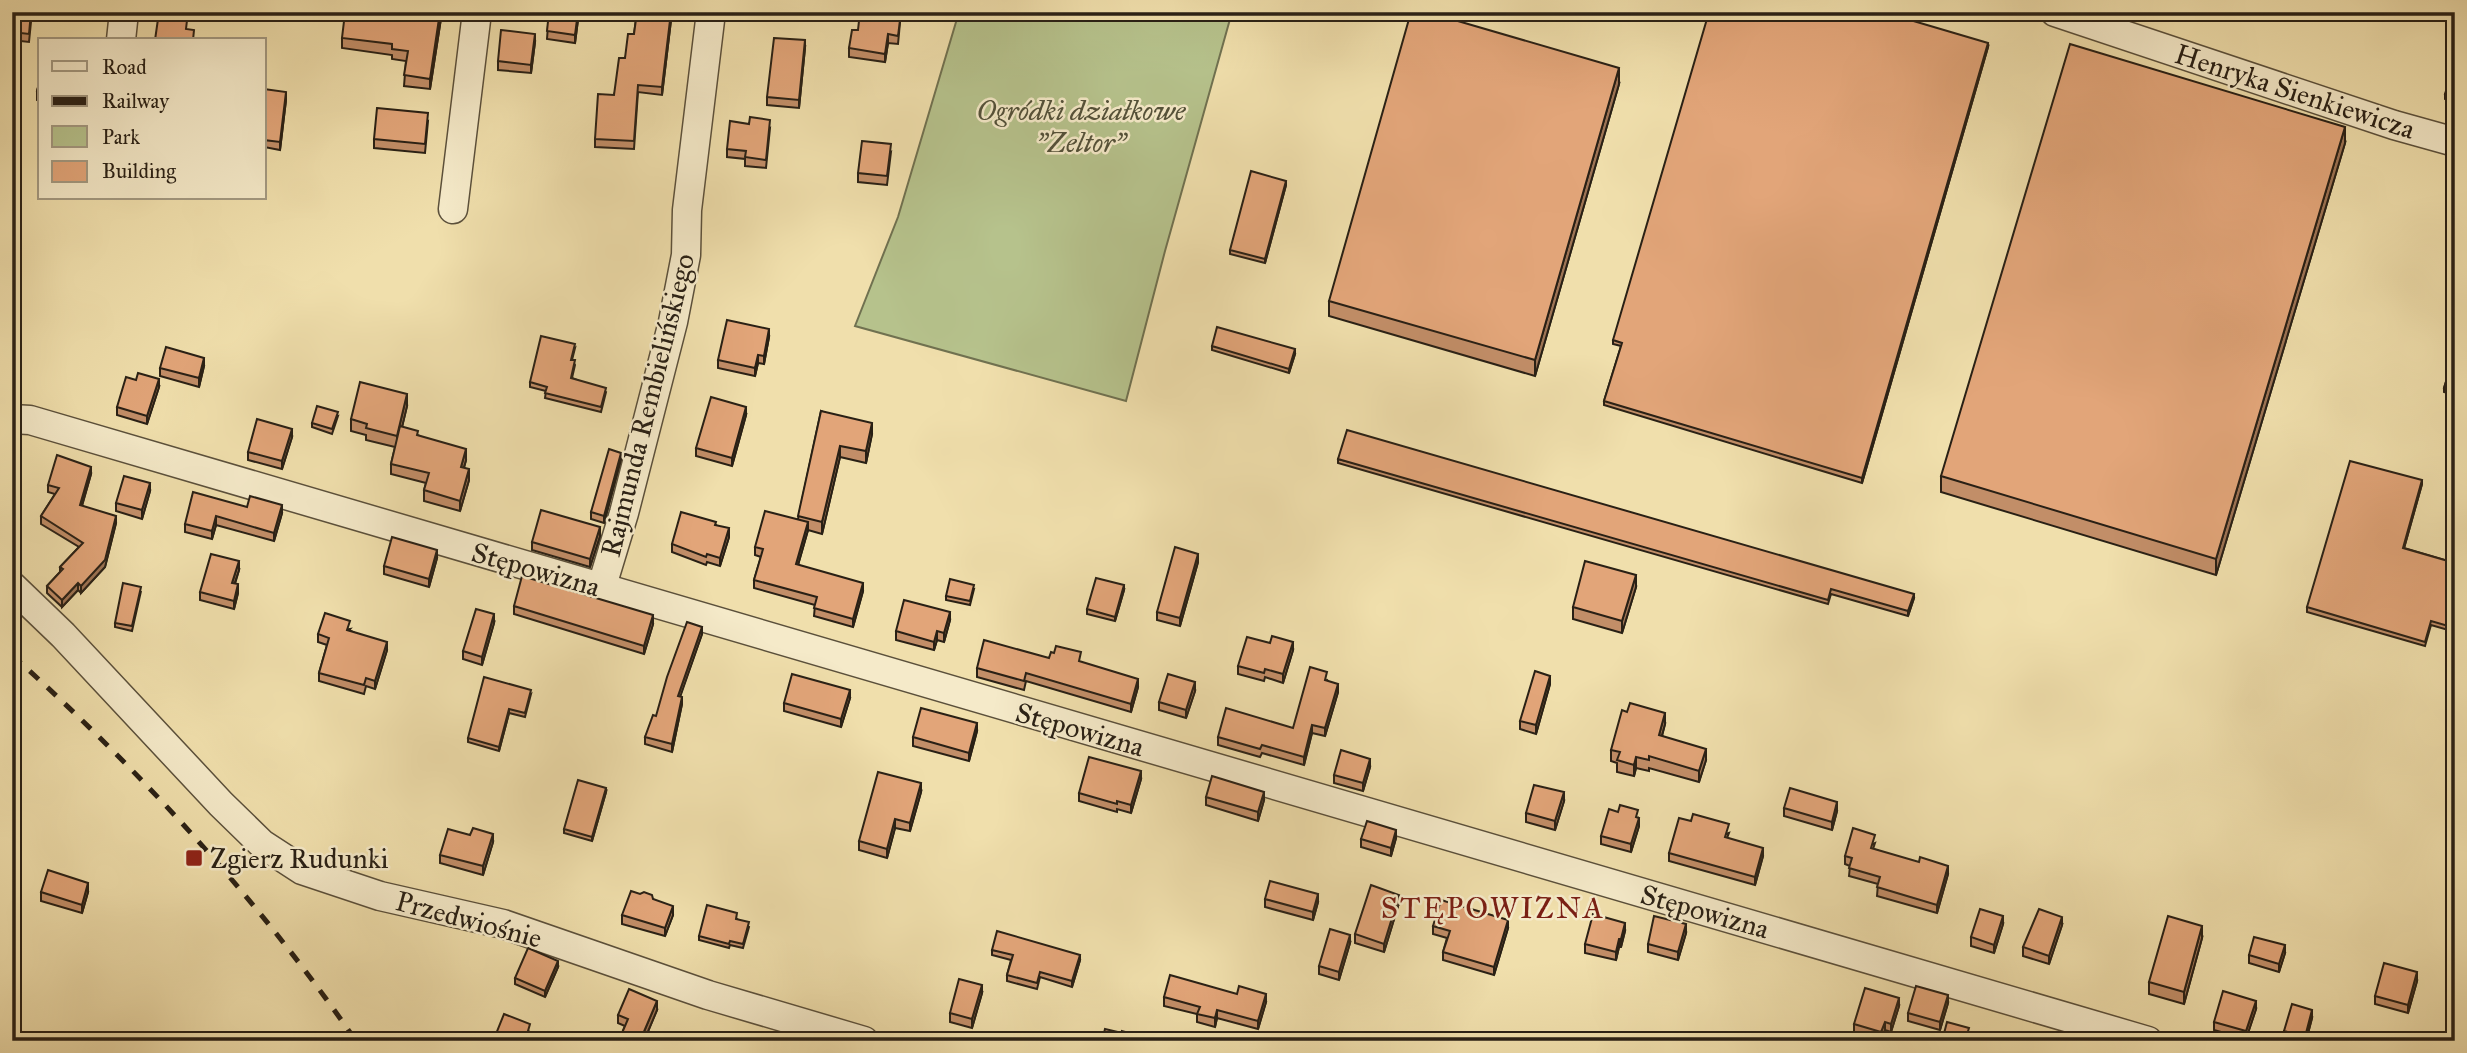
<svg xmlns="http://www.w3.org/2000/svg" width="2467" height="1053" font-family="'IM FELL Great Primer',serif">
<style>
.green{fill:#b6c28c;stroke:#707150;stroke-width:2}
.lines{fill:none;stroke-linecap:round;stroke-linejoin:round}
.minor-casing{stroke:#5b503b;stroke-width:31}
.minor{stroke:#f5eac9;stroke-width:28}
.rail{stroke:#292015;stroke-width:5;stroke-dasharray:12 12;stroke-linecap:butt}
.wall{fill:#c28e68;stroke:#292015;stroke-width:2}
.shaded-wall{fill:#9e7455;stroke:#292015;stroke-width:2}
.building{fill:#e2a579;stroke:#292015;stroke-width:2}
.poi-dot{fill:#8f2418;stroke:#f5eac9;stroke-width:2.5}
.labels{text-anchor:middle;stroke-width:5;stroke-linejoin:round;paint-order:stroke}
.street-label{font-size:28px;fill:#292015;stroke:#f5eac9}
.park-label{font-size:28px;font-style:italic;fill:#535139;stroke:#f5eac9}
.poi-label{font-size:28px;fill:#292015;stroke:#f5eac9;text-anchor:start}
.neighbourhood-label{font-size:30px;letter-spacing:2px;fill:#7a1f14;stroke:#f5eac9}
</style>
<rect width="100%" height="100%" fill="#f0dfac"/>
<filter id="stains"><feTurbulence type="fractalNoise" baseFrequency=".00286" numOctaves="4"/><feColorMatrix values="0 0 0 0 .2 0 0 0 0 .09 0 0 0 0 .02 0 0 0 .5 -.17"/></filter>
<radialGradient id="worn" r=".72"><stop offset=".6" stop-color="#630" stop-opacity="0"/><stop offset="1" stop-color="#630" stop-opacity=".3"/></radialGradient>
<polygon class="green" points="959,12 1232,12 1165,251 1126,401 855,326 898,217"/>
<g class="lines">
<g class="minor-casing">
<g id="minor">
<polyline points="2055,12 2394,125 2455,142"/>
<polyline points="121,40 124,12"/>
<polyline points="453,209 477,12"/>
<polyline points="12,419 30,420 2148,1041"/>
<polyline points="12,586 63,635 221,804 262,844 302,870 380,896 503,924 708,995 864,1041"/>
<polyline points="601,589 624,513 673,322 686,255 687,210 711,12"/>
</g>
</g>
<use href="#minor" class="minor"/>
<path class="rail" d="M12 655C140 770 258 899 356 1041"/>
</g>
<g class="wall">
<polygon points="12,12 32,12 29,42 12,40"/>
<polygon points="393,12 442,12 430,89 404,86 406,61 392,59 392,55 342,48 342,38 361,14 393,16"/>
<polygon points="549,12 579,12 575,43 547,39"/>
<polygon points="637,12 672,12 662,95 638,92 634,149 595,147 595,139 614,95 625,58 634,34"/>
<polygon points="901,12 898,44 888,43 885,62 849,57 849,48 858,30"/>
<polygon points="2307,12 2334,12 2332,20"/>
<polygon points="535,42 531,73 498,70 498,61"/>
<polygon points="1988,47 1862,483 1604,405 1604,401 1621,346 1613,344 1613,340"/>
<polygon points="805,48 799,108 767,105 767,97"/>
<polygon points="2455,79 2455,101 2445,99 2445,94"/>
<polygon points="40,80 40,101 37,100 37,91"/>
<polygon points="1619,84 1535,376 1329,316 1329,301"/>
<polygon points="264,89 286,100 280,150 264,147"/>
<polygon points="428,121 425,153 374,148 374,139"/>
<polygon points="770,128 766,168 745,166 745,159 727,157 727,149"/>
<polygon points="2345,143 2216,575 1941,492 1941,476"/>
<polygon points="891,152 887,185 858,182 858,173"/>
<polygon points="1286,185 1265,263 1230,254 1230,250"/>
<polygon points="769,337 764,364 758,363 755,376 718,368 718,360"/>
<polygon points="1212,346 1295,354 1289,373 1212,350"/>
<polygon points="575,348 572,360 575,365 572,378 606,392 601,412 545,398 546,391 530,387 530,382"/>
<polygon points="2455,353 2455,395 2444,392 2444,388"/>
<polygon points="204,366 199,387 160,376 160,368"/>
<polygon points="159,387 147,424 117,415 117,407"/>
<polygon points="407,406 402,427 466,460 464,468 469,480 460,511 424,501 424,490 426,483 391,474 391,464 395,447 366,440 366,435 351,431 351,419"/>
<polygon points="821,411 872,434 866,463 840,457 822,534 808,530 798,565 863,591 853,627 814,616 815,605 754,588 754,580 761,557 755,555 755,547 798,519"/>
<polygon points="746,415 732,466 696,456 696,448"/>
<polygon points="338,416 332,434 312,427 312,423"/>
<polygon points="292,437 282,469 248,460 248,452"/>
<polygon points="621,459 604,523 591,519 591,512"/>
<polygon points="1338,459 1914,598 1908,616 1831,594 1828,604 1338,463"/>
<polygon points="91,474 82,506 116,523 105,567 81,593 78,590 62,607 47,593 47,586 60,572 60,567 79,547 41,524 41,516 55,494 48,492 48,485"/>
<polygon points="2422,484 2404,548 2455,563 2455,632 2431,625 2425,646 2307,612 2307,607"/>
<polygon points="150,491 142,519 116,511 116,503"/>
<polygon points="247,507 282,513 274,541 216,525 212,539 185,532 185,524"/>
<polygon points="716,525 729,537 720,566 707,562 706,565 672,552 672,544"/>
<polygon points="600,536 590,567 532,550 532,542"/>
<polygon points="437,558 429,587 384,574 384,566"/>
<polygon points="1198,562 1180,626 1157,620 1157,612"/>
<polygon points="239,570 235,584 238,593 234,609 200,600 200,592"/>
<polygon points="1636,587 1622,633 1573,619 1573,607"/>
<polygon points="974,589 970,605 946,600 946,596"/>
<polygon points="1124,590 1115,621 1087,614 1087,609"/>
<polygon points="141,591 132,631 115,627 115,623"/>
<polygon points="514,606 653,624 644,654 514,614"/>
<polygon points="950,620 944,642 937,640 934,650 896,640 896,631"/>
<polygon points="494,623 482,665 463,659 463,651"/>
<polygon points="350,629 349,630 387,650 375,689 366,686 364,694 319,681 319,673 327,645 318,642 318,634"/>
<polygon points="702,634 680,696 682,704 672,752 645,744 645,737"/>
<polygon points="1293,650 1283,683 1265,677 1264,681 1238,674 1238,666"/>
<polygon points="1049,658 1081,662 1138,687 1131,712 1026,681 1024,690 977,677 977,668"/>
<polygon points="1327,680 1338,692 1325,736 1312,733 1304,765 1262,753 1260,757 1218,745 1218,737 1293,728"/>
<polygon points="1550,684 1536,734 1520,729 1520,721"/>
<polygon points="1195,691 1186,718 1159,710 1159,702"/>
<polygon points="531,694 525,717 509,713 499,751 468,742 468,738"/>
<polygon points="850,698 841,727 784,711 784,703"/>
<polygon points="1665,724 1662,736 1706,760 1699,782 1649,768 1649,771 1636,768 1634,776 1617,772 1617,763 1611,761 1611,750"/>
<polygon points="977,731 969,761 913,746 913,737"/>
<polygon points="1370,767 1363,791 1334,783 1334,775"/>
<polygon points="1141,779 1131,813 1117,809 1117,812 1079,801 1079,793"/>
<polygon points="606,792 592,841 564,833 564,829"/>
<polygon points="921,792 910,831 895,828 887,858 859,850 859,841"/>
<polygon points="1206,797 1264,800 1258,821 1206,805"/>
<polygon points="1564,801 1555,830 1526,822 1526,813"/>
<polygon points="1784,808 1837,811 1832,830 1784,816"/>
<polygon points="1638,818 1639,826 1631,852 1601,844 1601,836"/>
<polygon points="1729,833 1727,838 1763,856 1755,885 1669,861 1669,853"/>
<polygon points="1396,838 1391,856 1361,847 1361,839"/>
<polygon points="493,842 483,875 440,863 440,855"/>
<polygon points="1875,843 1873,849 1948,874 1937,913 1877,896 1878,884 1849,876 1850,866 1845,864 1845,856"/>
<polygon points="41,892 88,892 82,913 41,901"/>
<polygon points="653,899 673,915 665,936 622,924 622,915"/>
<polygon points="1265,899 1318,902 1313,920 1265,907"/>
<polygon points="1399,903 1384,952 1355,943 1355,934"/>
<polygon points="737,919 749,927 743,948 730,945 729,948 699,940 699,936"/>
<polygon points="2003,924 1994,953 1971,946 1971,937"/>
<polygon points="2062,925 2049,964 2023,956 2023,947"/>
<polygon points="1433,926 1508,928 1494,975 1443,960 1443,952 1447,938 1433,934"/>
<polygon points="1625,931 1621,947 1619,947 1616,960 1585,953 1585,944"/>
<polygon points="1686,933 1678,960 1648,952 1648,944"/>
<polygon points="2202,938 2184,1004 2149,994 2149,982"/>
<polygon points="1350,943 1339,980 1319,974 1319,966"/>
<polygon points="992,950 1080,960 1072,987 1040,977 1037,989 1007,981 1007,975 1011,960 992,955"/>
<polygon points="2285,953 2279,972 2249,963 2249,955"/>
<polygon points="558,967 545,997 515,984 515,978"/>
<polygon points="2417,981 2408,1013 2375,1004 2375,996"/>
<polygon points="982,993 972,1028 950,1022 950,1013"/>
<polygon points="1164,997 1266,1002 1258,1029 1217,1018 1215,1027 1197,1022 1197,1014 1164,1006"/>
<polygon points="1948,1003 1940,1030 1908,1021 1908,1013"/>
<polygon points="1899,1006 1891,1032 1885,1030 1881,1040 1854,1032 1854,1024"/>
<polygon points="2256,1009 2246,1039 2214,1030 2214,1022"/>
<polygon points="657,1010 644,1041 622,1041 622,1033 625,1026 618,1023 618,1015"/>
<polygon points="2312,1018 2306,1041 2289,1041 2284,1039 2284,1031"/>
<polygon points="530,1032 532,1041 496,1041 496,1034"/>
</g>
<g class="shaded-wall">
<polygon points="440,12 442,12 430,89 430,79"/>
<polygon points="578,12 579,12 575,43 575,35"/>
<polygon points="671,12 672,12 662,95 662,87"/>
<polygon points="535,34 535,42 531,73 531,65"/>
<polygon points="888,34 888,43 885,62 885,54"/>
<polygon points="805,40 805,48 799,108 799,100"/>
<polygon points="1988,43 1988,47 1862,483 1862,478"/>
<polygon points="1619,68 1619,84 1535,376 1535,360"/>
<polygon points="286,92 286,100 280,150 280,142"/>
<polygon points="2345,127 2345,143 2216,575 2216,559"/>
<polygon points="1286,181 1286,185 1265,263 1265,259"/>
<polygon points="769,329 769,337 764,364 764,356"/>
<polygon points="1295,349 1295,354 1289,373 1289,369"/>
<polygon points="758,355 758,363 755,376 755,368"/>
<polygon points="204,358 204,366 199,387 199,378"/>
<polygon points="159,379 159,387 147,424 147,416"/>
<polygon points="407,394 407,406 397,448 397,436"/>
<polygon points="746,407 746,415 732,466 732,458"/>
<polygon points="872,423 872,434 866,463 866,451"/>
<polygon points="292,429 292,437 282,469 282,461"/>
<polygon points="840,446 840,457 822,534 822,522"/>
<polygon points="466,449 466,460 461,477 461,467"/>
<polygon points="621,453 621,459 604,523 604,516"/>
<polygon points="91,467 91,474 80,512 80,505"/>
<polygon points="469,469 469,480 460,511 460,501"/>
<polygon points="2422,480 2422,484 2403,552 2403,548"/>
<polygon points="150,483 150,491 142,519 142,510"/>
<polygon points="282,505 282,513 274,541 274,533"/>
<polygon points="116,516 116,523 105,567 81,593 81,586"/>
<polygon points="216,516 216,525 212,539 212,531"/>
<polygon points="808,522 808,530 796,572 796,564"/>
<polygon points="600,527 600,536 590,567 590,559"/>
<polygon points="729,528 729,537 720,566 720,558"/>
<polygon points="437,550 437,558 429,587 429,579"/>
<polygon points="1198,554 1198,562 1180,626 1180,618"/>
<polygon points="239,561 239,570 232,591 232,583"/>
<polygon points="1636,575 1636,587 1622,633 1622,621"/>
<polygon points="78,583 78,590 62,607 62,600"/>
<polygon points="863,583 863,591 853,627 853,619"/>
<polygon points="238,584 238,593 234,609 234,601"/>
<polygon points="1124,585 1124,590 1115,621 1115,617"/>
<polygon points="1914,594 1914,598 1908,616 1908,611"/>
<polygon points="950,612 950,620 944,642 944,633"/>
<polygon points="494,614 494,623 482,665 482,657"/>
<polygon points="653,615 653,624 644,654 644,646"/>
<polygon points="702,627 702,634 678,703 678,696"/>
<polygon points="937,631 937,640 934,650 934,642"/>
<polygon points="387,642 387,650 375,689 375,681"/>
<polygon points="1293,642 1293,650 1283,683 1283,674"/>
<polygon points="1550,676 1550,684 1536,734 1536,725"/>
<polygon points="1138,679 1138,687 1131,712 1131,704"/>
<polygon points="1195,682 1195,691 1186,718 1186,710"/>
<polygon points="1338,684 1338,692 1325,736 1325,728"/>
<polygon points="850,690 850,698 841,727 841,719"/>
<polygon points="682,697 682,704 672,752 672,744"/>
<polygon points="509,709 509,713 499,751 499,747"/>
<polygon points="1665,713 1665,724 1659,746 1659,735"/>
<polygon points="977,723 977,731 969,761 969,753"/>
<polygon points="1312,725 1312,733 1304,765 1304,757"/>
<polygon points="1706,749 1706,760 1699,782 1699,771"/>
<polygon points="1636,757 1636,768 1634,776 1634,765"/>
<polygon points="1370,759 1370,767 1363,791 1363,783"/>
<polygon points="1141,771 1141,779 1131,813 1131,805"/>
<polygon points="921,783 921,792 910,831 910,823"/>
<polygon points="606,788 606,792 592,841 592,837"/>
<polygon points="1264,792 1264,800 1258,821 1258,812"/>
<polygon points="1564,792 1564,801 1555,830 1555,821"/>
<polygon points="1837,802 1837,811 1832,830 1832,822"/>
<polygon points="1639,818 1639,826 1631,852 1631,844"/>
<polygon points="895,819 895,828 887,858 887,849"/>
<polygon points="1396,830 1396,838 1391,856 1391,848"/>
<polygon points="493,834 493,842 483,875 483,866"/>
<polygon points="1763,848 1763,856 1755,885 1755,877"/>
<polygon points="1948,866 1948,874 1937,913 1937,905"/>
<polygon points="88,883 88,892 82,913 82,905"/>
<polygon points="1318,894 1318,902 1313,920 1313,912"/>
<polygon points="1399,895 1399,903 1384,952 1384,944"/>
<polygon points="673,906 673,915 665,936 665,928"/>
<polygon points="2003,916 2003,924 1994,953 1994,945"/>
<polygon points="2062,917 2062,925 2049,964 2049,956"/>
<polygon points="1508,920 1508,928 1494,975 1494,967"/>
<polygon points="1625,923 1625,931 1621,947 1621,939"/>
<polygon points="1686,924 1686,933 1678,960 1678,952"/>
<polygon points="2202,926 2202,938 2184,1004 2184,992"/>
<polygon points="1350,935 1350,943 1339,980 1339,972"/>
<polygon points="1619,939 1619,947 1616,960 1616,952"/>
<polygon points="2285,945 2285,953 2279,972 2279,964"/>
<polygon points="1080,955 1080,960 1072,987 1072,981"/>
<polygon points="558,961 558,967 545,997 545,991"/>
<polygon points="2417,972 2417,981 2408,1013 2408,1005"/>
<polygon points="982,985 982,993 972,1028 972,1019"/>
<polygon points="1266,994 1266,1002 1258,1029 1258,1021"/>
<polygon points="1948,995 1948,1003 1940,1030 1940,1022"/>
<polygon points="1899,998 1899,1006 1891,1032 1891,1024"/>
<polygon points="657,1001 657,1010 644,1041 640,1041"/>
<polygon points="2256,1001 2256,1009 2246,1039 2246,1031"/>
<polygon points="1217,1010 1217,1018 1215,1027 1215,1018"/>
<polygon points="2312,1010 2312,1018 2306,1041 2305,1041 2305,1037"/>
<polygon points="1885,1022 1885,1030 1881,1040 1881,1032"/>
</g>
<g class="building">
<polygon points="12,12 31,12 29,34 12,32"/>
<polygon points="159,12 188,12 186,29 194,30 193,40 155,40"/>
<polygon points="365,12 393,16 393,12 440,12 430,79 404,75 408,51 392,49 392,44 342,38 345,13 361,14"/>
<polygon points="549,12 578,12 575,35 547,31"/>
<polygon points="637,12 671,12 662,87 638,85 634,141 595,139 598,94 614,95 619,58 625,58 628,34 634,34"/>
<polygon points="860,12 901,12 898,36 888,34 885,54 849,48 852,30 858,30"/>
<polygon points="1411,12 1427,12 1619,68 1535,360 1329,301"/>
<polygon points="1709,12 1883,12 1988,43 1862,478 1604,401 1622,343 1613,340"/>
<polygon points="2321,12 2333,12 2332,16"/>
<polygon points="501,30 535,34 531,65 498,61"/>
<polygon points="774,38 805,40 799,100 767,97"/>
<polygon points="2070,44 2345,127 2216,559 1941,476"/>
<polygon points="2450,78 2455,79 2455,97 2445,94"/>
<polygon points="40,80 40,92 37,91"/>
<polygon points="264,89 286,92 280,142 264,140"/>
<polygon points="377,108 428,113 425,144 374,139"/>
<polygon points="750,117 770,120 766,160 745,157 746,151 727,149 730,121 749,124"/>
<polygon points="862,141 891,144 887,176 858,173"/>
<polygon points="1251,171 1286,181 1265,259 1230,250"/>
<polygon points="727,320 769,329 764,356 758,355 755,368 718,360"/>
<polygon points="1217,327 1295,349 1289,369 1212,346"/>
<polygon points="541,336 575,344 571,360 575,360 571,378 606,388 601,407 545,393 547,387 530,382"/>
<polygon points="166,347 204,358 199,378 160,368"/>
<polygon points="2455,353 2455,391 2444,388"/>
<polygon points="138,373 159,379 147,416 117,407 126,377 136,380"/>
<polygon points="360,382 407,394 397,436 366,428 367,424 351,419"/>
<polygon points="711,397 746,407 732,458 696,448"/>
<polygon points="317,406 338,412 332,429 312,423"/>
<polygon points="821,411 872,423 866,451 840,446 822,522 798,516"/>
<polygon points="257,419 292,429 282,461 248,452"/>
<polygon points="400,426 418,431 417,435 466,449 461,467 469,469 460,501 424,490 429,473 391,464"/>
<polygon points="1347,430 1914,594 1908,611 1831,589 1828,600 1338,459"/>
<polygon points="609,449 621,453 604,516 591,512"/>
<polygon points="57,455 91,467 80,505 116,516 105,560 81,586 78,583 62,600 47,586 63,569 60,567 83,543 41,516 59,488 48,485"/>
<polygon points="2350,461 2422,480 2403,548 2455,563 2455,628 2431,621 2425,642 2307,607"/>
<polygon points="124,476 150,483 142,510 116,503"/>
<polygon points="193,492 247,507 250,496 282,505 274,533 216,516 212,531 185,524"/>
<polygon points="541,510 600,527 590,559 532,542"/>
<polygon points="765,511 808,522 796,564 863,583 853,619 814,608 817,597 754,580 763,549 755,547"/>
<polygon points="681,512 716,522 715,525 729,528 720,558 707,554 706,557 672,544"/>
<polygon points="392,537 437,550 429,579 384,566"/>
<polygon points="1175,547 1198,554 1180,618 1157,612"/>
<polygon points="211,554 239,561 232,583 238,584 234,601 200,592"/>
<polygon points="1585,561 1636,575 1622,621 1573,607"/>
<polygon points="522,576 653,615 644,646 514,606"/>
<polygon points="1096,578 1124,585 1115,617 1087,609"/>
<polygon points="950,579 974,585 970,601 946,596"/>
<polygon points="123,583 141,587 132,626 115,623"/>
<polygon points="904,600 950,612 944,633 937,631 934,642 896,631"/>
<polygon points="476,609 494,614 482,657 463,651"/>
<polygon points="325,613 350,621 347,630 387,642 375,681 366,678 364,685 319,673 329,638 318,634"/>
<polygon points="687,622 702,627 678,696 682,697 672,744 645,737 653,715 656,716 667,677"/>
<polygon points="1272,636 1293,642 1283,674 1265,669 1264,673 1238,666 1247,637 1270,643"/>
<polygon points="984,640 1049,658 1051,652 1054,653 1056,646 1081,652 1079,661 1138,679 1131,704 1026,673 1024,681 977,668"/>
<polygon points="1310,667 1327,672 1325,680 1338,684 1325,728 1312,725 1304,757 1262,745 1260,749 1218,737 1226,708 1293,728"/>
<polygon points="1535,671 1550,676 1536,725 1520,721"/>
<polygon points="792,674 850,690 841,719 784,703"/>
<polygon points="1168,674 1195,682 1186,710 1159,702"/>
<polygon points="484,677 531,690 525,713 509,709 499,747 468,738"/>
<polygon points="1630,703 1665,713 1659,735 1706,749 1699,771 1649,756 1649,760 1636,757 1634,765 1617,760 1620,752 1611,750 1622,710 1627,712"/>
<polygon points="921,708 977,723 969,753 913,737"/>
<polygon points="1341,750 1370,759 1363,783 1334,775"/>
<polygon points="1089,757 1141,771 1131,805 1117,801 1117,804 1079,793"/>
<polygon points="878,772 921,783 910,823 895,819 887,849 859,841"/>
<polygon points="1212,776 1264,792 1258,812 1206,797"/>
<polygon points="578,780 606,788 592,837 564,829"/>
<polygon points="1534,785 1564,792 1555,821 1526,813"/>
<polygon points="1790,788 1837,802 1832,822 1784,808"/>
<polygon points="1620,805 1638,810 1636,817 1639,818 1631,844 1601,836 1609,809 1618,812"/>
<polygon points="1693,814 1729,824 1725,837 1763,848 1755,877 1669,853 1679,818 1691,821"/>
<polygon points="1367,821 1396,830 1391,848 1361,839"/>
<polygon points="473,828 493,834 483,866 440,855 448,829 470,835"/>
<polygon points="1853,828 1875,835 1871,848 1919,862 1920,857 1948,866 1937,905 1877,887 1880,877 1849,868 1852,858 1845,856"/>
<polygon points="48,870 88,883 82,905 41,892"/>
<polygon points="1270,881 1318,894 1313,912 1265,899"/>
<polygon points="1371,885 1399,895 1384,944 1355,934"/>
<polygon points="631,891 640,894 644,892 652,895 653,899 673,906 665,928 622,915"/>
<polygon points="1441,900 1508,920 1494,967 1443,952 1450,931 1433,926"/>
<polygon points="707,905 737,913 736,919 749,922 743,944 730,941 729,944 699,936"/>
<polygon points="1980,909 2003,916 1994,945 1971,937"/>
<polygon points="2039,909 2062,917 2049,956 2023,947"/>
<polygon points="1593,914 1625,923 1621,939 1619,939 1616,952 1585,944"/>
<polygon points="1654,916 1686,924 1678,952 1648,944"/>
<polygon points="2168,916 2202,926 2184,992 2149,982"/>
<polygon points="1330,929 1350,935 1339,972 1319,966"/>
<polygon points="997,931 1080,955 1072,981 1040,972 1037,983 1007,975 1013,955 992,950"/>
<polygon points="2254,937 2285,945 2279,964 2249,955"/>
<polygon points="528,948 558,961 545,991 515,978"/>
<polygon points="2384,963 2417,972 2408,1005 2375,996"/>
<polygon points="1170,975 1237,994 1239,986 1266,994 1258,1021 1217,1010 1215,1018 1197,1014 1200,1007 1164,997"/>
<polygon points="959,979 982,985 972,1019 950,1013"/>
<polygon points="1916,986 1948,995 1940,1022 1908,1013"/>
<polygon points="1865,988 1899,998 1891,1024 1885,1022 1881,1032 1854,1024"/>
<polygon points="629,989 657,1001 640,1041 622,1033 628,1019 618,1015"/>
<polygon points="2223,991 2256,1001 2246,1031 2214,1022"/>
<polygon points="2292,1004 2312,1010 2305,1037 2284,1031"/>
<polygon points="504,1014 530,1024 528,1031 532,1033 529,1041 510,1041 511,1040 496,1034"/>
<polygon points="1947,1022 1969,1028 1965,1041 1942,1041"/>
<polygon points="1105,1029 1122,1033 1122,1031 1158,1041 1102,1041"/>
<polygon points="2426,1033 2454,1041 2424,1041"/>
</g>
<rect class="poi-dot" x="185" y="849" width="18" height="18" rx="3.5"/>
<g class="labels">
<g class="street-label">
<text transform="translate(2295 91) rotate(18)" y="10">Henryka Sienkiewicza</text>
<text transform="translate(647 405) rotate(-76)" y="10">Rajmunda Rembielińskiego</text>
<text transform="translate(536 569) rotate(16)" y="10">Stępowizna</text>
<text transform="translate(1080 729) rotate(16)" y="10">Stępowizna</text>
<text transform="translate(1705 911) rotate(16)" y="10">Stępowizna</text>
<text transform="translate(469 919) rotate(15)" y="10">Przedwiośnie</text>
</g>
<g class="park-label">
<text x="1081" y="120">Ogródki działkowe<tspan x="1081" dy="32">"Zeltor"</tspan></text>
</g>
<g class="poi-label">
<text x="210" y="868">Zgierz Rudunki</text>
</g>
<g class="neighbourhood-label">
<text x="1493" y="918">STĘPOWIZNA</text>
</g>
</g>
<rect width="2467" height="1053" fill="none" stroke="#f0dfac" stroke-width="42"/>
<rect x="14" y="14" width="2439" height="1025" fill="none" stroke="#292015" stroke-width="3.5"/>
<rect x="21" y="21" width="2425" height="1011" fill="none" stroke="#292015" stroke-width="2"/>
<rect x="38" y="38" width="228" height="161" fill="#f5eac9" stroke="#a39981" stroke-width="2"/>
<rect x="52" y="61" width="35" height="10" fill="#f5eac9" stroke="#a39981" stroke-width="2"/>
<text x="102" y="74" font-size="21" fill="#292015">Road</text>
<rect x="52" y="96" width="35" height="10" fill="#292015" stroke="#a39981" stroke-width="2"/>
<text x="102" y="108" font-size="21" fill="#292015">Railway</text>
<rect x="52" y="126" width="35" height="21" fill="#b6c28c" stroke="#a39981" stroke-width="2"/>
<text x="102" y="144" font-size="21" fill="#292015">Park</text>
<rect x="52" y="161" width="35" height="21" fill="#e2a579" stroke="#a39981" stroke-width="2"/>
<text x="102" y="178" font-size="21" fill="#292015">Building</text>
<rect width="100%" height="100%" filter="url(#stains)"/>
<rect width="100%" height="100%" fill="url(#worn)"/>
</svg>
